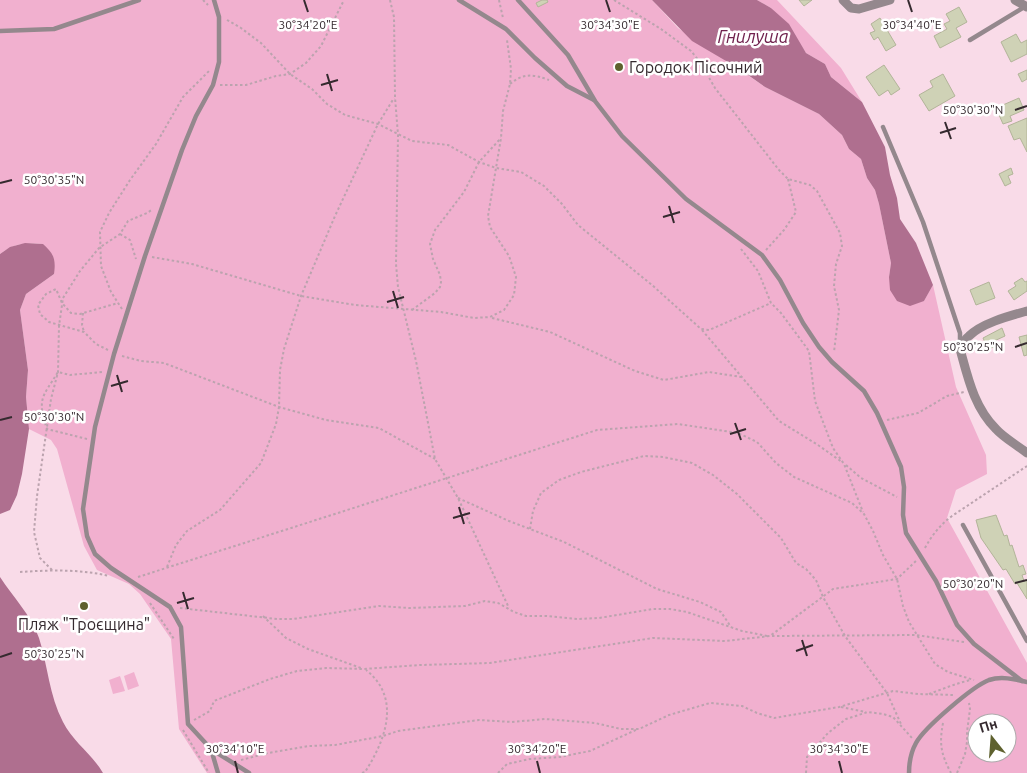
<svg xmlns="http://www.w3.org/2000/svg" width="1027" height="773" font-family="Ubuntu,sans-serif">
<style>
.green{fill:#f1b0cf;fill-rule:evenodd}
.water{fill:#af6f8f}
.building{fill:#cfd2b6;stroke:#b2b499}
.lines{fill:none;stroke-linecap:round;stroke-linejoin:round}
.path{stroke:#bba3ae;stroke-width:2;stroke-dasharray:2.5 2.5;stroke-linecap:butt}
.lane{stroke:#94888d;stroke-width:4.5}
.street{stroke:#94888d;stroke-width:9}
.ticks{fill:none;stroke:#352a2f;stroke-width:2}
.poi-dot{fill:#5e612e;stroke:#fff;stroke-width:2}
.labels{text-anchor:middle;stroke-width:5;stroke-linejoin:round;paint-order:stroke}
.poi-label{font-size:16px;fill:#352a2f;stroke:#fff;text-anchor:start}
.water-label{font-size:18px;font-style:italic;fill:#70224e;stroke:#fff}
.ticks-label{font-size:12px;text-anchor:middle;fill:#352a2f;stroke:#fff;stroke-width:5;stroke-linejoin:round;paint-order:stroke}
</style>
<rect width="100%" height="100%" fill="#f9dbe8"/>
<g class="green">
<path d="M0 0H652L678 28 765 87 819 114 842 135 849 149 861 159 867 178 875 190 879 204 891 263 889 277 924 301 933 285 956 387 986 455 987 474 956 490 947 518 1027 663V773H207L179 729 171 639 140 594 129 584 97 570 84 546 57 449 51 440 29 429 26 397 28 370 20 310 26 294 54 274 42 244C24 243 15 243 0 254ZM977 723H1007V753H977Z"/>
<polygon points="757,0 777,0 841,68 862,102 831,77 825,64 806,53 797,40 771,8"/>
<polygon points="134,672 139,686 128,690 124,676"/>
<polygon points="120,676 125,691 113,694 109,680"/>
</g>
<g class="water">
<polygon points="652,0 757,0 771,8 789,24 806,53 825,64 831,77 862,102 885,147 890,175 897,198 900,219 916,243 933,285 924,301 910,306 897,301 890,290 889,277 891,263 879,204 875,190 867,178 861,159 849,149 842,135 819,114 765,87 738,68 692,41"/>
<path d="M25 243 43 244C54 254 56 259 54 274L26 294 20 310 28 370 26 397 29 429 22 474 17 495 10 510 0 514V254L10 247Z"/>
<path d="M0 577C13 597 31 615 39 638 48 666 49 695 63 722 73 742 92 754 103 773H0Z"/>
</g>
<g class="building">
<polygon points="542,0 547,0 548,2 538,7 536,3"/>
<polygon points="799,0 812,0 804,6"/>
<polygon points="959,7 967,22 956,28 961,37 940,48 934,36 947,29 944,24 950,21 946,14"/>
<polygon points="880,18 896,45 886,51 878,37 874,40 870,33 875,31 871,24"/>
<polygon points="1016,34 1021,43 1027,40 1027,54 1011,62 1001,42"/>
<polygon points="884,65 900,89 891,95 888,90 879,96 866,77"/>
<polygon points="1027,70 1027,79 1022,82 1018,74"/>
<polygon points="943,74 955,96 929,111 919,95 933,87 930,81"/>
<polygon points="1019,98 1024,110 1010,116 1012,121 1003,124 996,108"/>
<polygon points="1027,118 1027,152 1020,138 1014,140 1008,126"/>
<polygon points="1011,168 1013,174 1008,176 1011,183 1005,186 999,174"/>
<polygon points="1022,278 1025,282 1027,281 1027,291 1014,300 1008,291 1016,286 1014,283"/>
<polygon points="989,282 995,298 976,305 970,290"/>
<polygon points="1002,328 1005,336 992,342 994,347 988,349 983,338"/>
<polygon points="1027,335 1027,355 1024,356 1019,337"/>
<polygon points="996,515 1004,536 1007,535 1010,546 1012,545 1019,567 1023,565 1026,574 1022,575 1024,581 1027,580 1027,599 1017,583 1015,584 1006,569 1003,570 981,538 976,520"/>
</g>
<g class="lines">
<g class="path">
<polyline points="203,0 208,5"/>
<polyline points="390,0 394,17 395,97 398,135 396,264 398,287 416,361 435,459 458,498 509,608"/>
<polyline points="499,0 503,18"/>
<polyline points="614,0 661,29 691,51 700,62 715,88 779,170 788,179 810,185 817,191 840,233 842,246 836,264 834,286 839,310 834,352"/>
<polyline points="227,20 241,28 261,43 290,74 312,89 327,104 345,115 378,124 412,141 448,145 479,162 496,168 521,172 544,186 562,204 578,225 652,285 701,329 709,330 771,303"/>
<path d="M510 84C523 73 533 74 549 80"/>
<polyline points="220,85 246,85 276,76 290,74 306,63 321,46 344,0"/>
<polyline points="120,234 130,240 136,259"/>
<polyline points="741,249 758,271 771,303 781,313 809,351 815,401 833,448 844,464 863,512"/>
<polyline points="766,250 784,230 796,212 788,179"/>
<polyline points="152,257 192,264 301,296 355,305 441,312 474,318 490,317 504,310 514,295 516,277 509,256 490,227 488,216 501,138 503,111 510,84 511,69 507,40"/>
<polyline points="122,309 111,292 101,266 100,232 109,213 130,180 156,144 183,97 209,71"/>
<polyline points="412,310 435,293 440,287 441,282 440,275 433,259 430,244 435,230 464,192 479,162 501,138"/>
<polyline points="83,313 82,325 84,332"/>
<polyline points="492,318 550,332 635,371 664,380 709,372 741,377"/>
<polyline points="702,330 779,421 818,445 842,462"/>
<polyline points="108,350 96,344 84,332 49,322 40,314 38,305 46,294 56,289 62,303 71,313 80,314 118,303"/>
<polyline points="122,356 141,361 164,363 279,407 326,420 379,428 435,459"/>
<polyline points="887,420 918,413 947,396 964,392"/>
<path d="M87 439 47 429C37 398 42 398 58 372L70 375 102 372"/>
<polyline points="846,465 861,478 897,497"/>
<polyline points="458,498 509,521 564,542 657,589 700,602 721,612 731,627"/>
<polyline points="530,529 533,511 541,493 559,480 581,472 644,456 663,457 692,463 713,475 737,494 781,538 796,563 806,569 816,580 823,597 845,636 887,693 901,724"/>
<path d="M925 548C932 535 940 525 952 516L1027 466"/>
<polyline points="167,567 176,545 187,531 220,510 261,463 276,424 279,407 280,370 284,349 301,296 335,216 378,124 394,98"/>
<polyline points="52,570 40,558 34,532 37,496 51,399 58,372 59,326 63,298 80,271 99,248 120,234 128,221 147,213 153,209"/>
<path d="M20 572C50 570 80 569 109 576"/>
<polyline points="138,577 597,430 678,424 738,433 757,442 776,463 794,477 852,503 864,514 873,531 883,555 897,579 903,606 909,622 935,664 948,672 974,680"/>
<polyline points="150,603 174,639"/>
<polyline points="180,608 277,619 293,619 379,606 409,608 465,606 485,601 498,603 514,612 526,616 546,616 578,619 599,618 653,609 670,609 687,612 742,631 767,636"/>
<polyline points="263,616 286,638 308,649 361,668"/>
<polyline points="772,636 916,635 964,642"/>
<polyline points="929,694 956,684 970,680"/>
<polyline points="841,707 866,712"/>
<polyline points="194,720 210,711 214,701 270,679 297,671 326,668 364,669 420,665 490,663 653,638 725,641 770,636 833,589 897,579 917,560"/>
<path d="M943 723C939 744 941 754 951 773"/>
<polyline points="183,730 209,773"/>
<polyline points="241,760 268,753 309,746 335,745 383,736 398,731 479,720 512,722 545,719 595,723 621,729 639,729 669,715 710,703 742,706 757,713 774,718 839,707 893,691 918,694 955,695"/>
<path d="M362 773 365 772C385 741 402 698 366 670"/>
<polyline points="498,773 507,764 530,759 560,757 590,751 638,729"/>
<polyline points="806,773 807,757 828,733 846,719 868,712 883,714 893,717 912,738"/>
<polyline points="957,773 965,754 967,742 967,732 970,709 969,703"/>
</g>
<g class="lane">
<polyline points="214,0 219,17 219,62 213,85 196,116 182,150 145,256 114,354 95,427 83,509 87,536 95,554 111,568 170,607 181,627 188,724 211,749 218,773"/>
<polyline points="459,0 506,29 535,58 567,86 594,100"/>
<polyline points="518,0 568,55 595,101 622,136 686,199 762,255 780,280 803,323 819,347 832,362 864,391 877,413 901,467 904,487 903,515 906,533 936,581 957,625 974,644 1022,681"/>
<polyline points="0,31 54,29 139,0"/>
<polyline points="970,40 1026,6"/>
<polyline points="883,127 923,222 960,333 960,346"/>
<polyline points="963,525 1027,641"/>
<polyline points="211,749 249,773"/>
<path d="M909 773C909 763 911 752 916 743 924 728 973 686 989 680 1001 676 1014 679 1027 682"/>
</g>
<g class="street">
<polyline points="843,0 851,8 859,9 890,0"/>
<polyline points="1015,0 1027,7"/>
<path d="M1027 311C1009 316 982 323 969 336 965 339 962 344 960 349 968 378 974 407 996 429 1004 438 1017 445 1027 453"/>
</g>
</g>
<path class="ticks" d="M304 0 308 12M606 0 610 12M908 0 912 12M327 74 332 91M321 85 338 80M1015 110 1027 106M945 122 951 139M940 133 956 128M0 183 12 180M669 206 674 223M663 217 680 212M393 291 398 308M387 302 404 297M1015 347 1027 343M117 375 122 392M111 386 128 381M0 420 12 417M735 423 741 440M730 434 746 429M459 507 464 524M453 518 470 513M1015 583 1027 580M183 592 188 609M177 603 194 598M802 640 807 656M796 651 813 645M0 657 12 653M235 761 238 773M537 761 540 773M839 761 842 773"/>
<g class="poi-dot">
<circle cx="619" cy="67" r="5"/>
<circle cx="84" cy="606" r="5"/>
</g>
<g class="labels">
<g class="poi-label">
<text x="629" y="73">Городок Пісочний</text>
<text x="84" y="630" text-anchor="middle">Пляж "Троєщина"</text>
</g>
<g class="water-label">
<text x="753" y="43">Гнилуша</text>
</g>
</g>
<g class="ticks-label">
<text x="308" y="29">30°34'20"E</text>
<text x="610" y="29">30°34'30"E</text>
<text x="912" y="29">30°34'40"E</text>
<text x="973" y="114">50°30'30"N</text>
<text x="54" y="184">50°30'35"N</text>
<text x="973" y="351">50°30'25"N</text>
<text x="54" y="421">50°30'30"N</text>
<text x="973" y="588">50°30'20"N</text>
<text x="54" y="658">50°30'25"N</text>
<text x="235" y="753">30°34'10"E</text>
<text x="537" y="753">30°34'20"E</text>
<text x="839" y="753">30°34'30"E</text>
</g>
<g transform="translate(992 738) rotate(343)"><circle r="24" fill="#ffffff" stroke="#aeaaac"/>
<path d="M0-4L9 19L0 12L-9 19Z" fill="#5e612e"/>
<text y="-8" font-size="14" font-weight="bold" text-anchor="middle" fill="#352a2f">Пн</text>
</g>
</svg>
